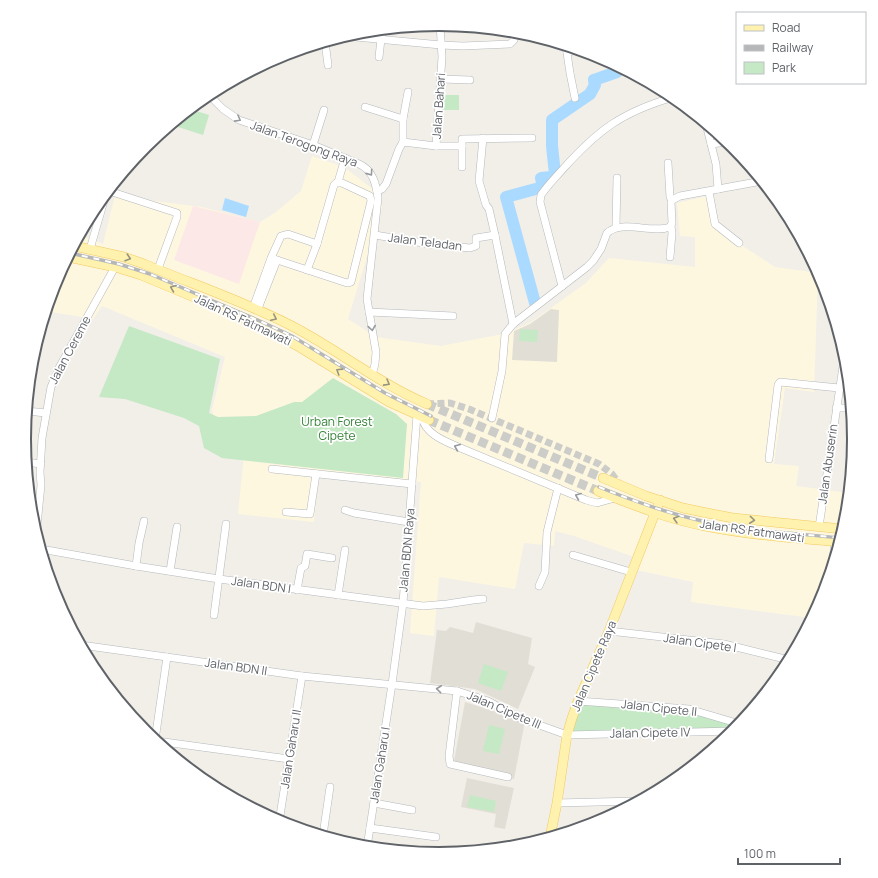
<svg xmlns="http://www.w3.org/2000/svg" width="878" height="878" font-family="Manrope,sans-serif">
<style>
.commercial{fill:#fef7e0}
.education{fill:#e1ded6}
.medical{fill:#fce8e6}
.green{fill:#c5e8c5}
.water{fill:#aadaff}
.lines{fill:none;stroke-linecap:round;stroke-linejoin:round}
.river{stroke:#aadaff;stroke-width:12}
.minor-tunnel{stroke:#ccccc8;stroke-width:7;stroke-dasharray:7 3.5;stroke-linecap:butt}
.major-tunnel{stroke:#ccccc8;stroke-width:9;stroke-dasharray:9 4.5;stroke-linecap:butt}
.minor-casing{stroke:#b5b8bc;stroke-width:8}
.major-casing{stroke:#f2c960;stroke-width:10}
.minor{stroke:#fff;stroke-width:7}
.major{stroke:#fff2af;stroke-width:9}
.rail-casing{stroke:#b6b7b8;stroke-width:3.5}
.rail{stroke:#fff;stroke-width:2;stroke-dasharray:6;stroke-linecap:butt}
.oneway{stroke:#979a9d}
.oneway2{stroke:#979581}
.labels{text-anchor:middle;stroke-width:3.5;stroke-linejoin:round;paint-order:stroke}
.street-label{font-size:12px;fill:#5f6368;stroke:#fff}
.park-label{font-size:12px;fill:#348238;stroke:#fff}
.rim{fill:none;stroke:#5f6368;stroke-width:2}
</style>
<rect width="100%" height="100%" fill="#f1efe8"/>
<polygon class="commercial" points="312,156 344,167 379,194 382,207 348,319 376,337 441,346 503,334 530,323 586,283 609,258 695,267 695,237 680,236 677,203 711,195 716,223 735,241 775,267 818,273 814,392 785,388 774,464 799,466 796,486 849,493 846,520 822,598 812,618 691,602 693,582 636,570 640,559 574,536 555,531 554,546 524,543 515,589 439,577 434,636 410,633 421,482 319,471 314,522 238,514 245,444 217,429 212,410 225,357 102,306 93,319 46,311 56,280 80,235 103,244 115,196 202,207 260,222 276,212 301,191"/>
<g class="education">
<polygon points="551,309 559,310 557,362 512,360 514,331 530,324"/>
<polygon points="476,622 532,638 528,664 535,667 518,709 475,689 430,683 437,630 446,631 450,627 473,633"/>
<polygon points="465,702 525,721 514,779 453,766"/>
<polygon points="467,778 514,788 505,829 494,827 496,814 461,807"/>
</g>
<polygon class="medical" points="193,206 260,222 239,284 174,260"/>
<g class="green">
<rect x="441" y="95" width="18" height="15"/>
<polygon points="190,109 209,115 203,135 172,125 173,123"/>
<polygon points="129,326 220,359 209,413 218,417 256,416 294,402 302,402 333,378 396,414 407,424 403,478 222,458 204,448 199,426 184,418 125,399 99,397"/>
<polygon points="520,329 538,330 537,342 519,341"/>
<polygon points="484,664 508,672 501,691 478,683"/>
<polygon points="579,704 685,711 738,726 736,729 570,734"/>
<polygon points="489,725 505,729 499,754 483,751"/>
<polygon points="470,795 496,801 494,812 467,807"/>
</g>
<polygon class="water" points="225,198 249,206 246,217 222,210"/>
<g class="lines">
<polyline class="river" points="535,303 506,197 543,187 541,178 551,177 555,174 552,146 552,120 590,94 595,85 594,80 617,72 620,68"/>
<polyline class="minor-tunnel" points="427,404 450,403 469,409 599,464 612,474 620,485"/>
<g class="major-tunnel">
<polyline points="427,404 603,478"/>
<polyline points="429,420 598,491"/>
</g>
<g class="minor-casing">
<g id="minor">
<polyline points="349,35 356,37 441,45 463,46 510,44 514,40 515,32"/>
<polyline points="325,42 328,65"/>
<polyline points="566,46 570,73 575,98"/>
<polyline points="567,52 579,50"/>
<polyline points="379,57 382,30"/>
<polyline points="441,79 470,80"/>
<path d="M208 94 223 109 239 120 313 145 359 164C373 170 376 184 378 198L367 299 376 352 375 364 372 375"/>
<polyline points="365,107 403,119"/>
<polyline points="706,124 711,144 728,142"/>
<polyline points="483,138 479,181 486,205 489,209 495,235"/>
<polyline points="403,142 403,119 408,92"/>
<polyline points="711,144 716,164 718,189"/>
<polyline points="313,145 324,110"/>
<polyline points="436,146 442,57 440,24"/>
<polyline points="668,163 670,197 672,200"/>
<polyline points="462,167 462,139 532,138"/>
<polyline points="338,182 345,158"/>
<polyline points="109,191 177,213 177,217 158,269"/>
<polyline points="377,191 382,189 386,184 399,149 403,142 436,146 462,146"/>
<polyline points="709,192 715,224 739,243"/>
<polyline points="672,200 680,196 762,181"/>
<polyline points="616,227 617,178"/>
<polyline points="375,235 429,244 470,248 476,246 476,238 495,235 513,324"/>
<polyline points="90,249 106,194"/>
<polyline points="670,257 672,233 671,226"/>
<polyline points="307,270 317,244"/>
<path d="M562 286 540 202 541 195C547 186 555 178 563 169 598 130 622 112 674 97"/>
<polyline points="259,306 277,260"/>
<polyline points="253,308 271,258 281,236 288,234 317,244 334,185 336,183 342,183 370,196 371,201 351,282 347,283 271,258"/>
<polyline points="369,312 453,316"/>
<polyline points="836,408 851,408"/>
<polyline points="27,411 46,413"/>
<path d="M422 417C425 435 447 442 463 449L586 500 597 503 615 498"/>
<path d="M492 418 502 371 505 334 513 324 587 267 593 261 601 249 607 233C622 219 651 234 670 227L672 223 671 202 672 200"/>
<polyline points="769,459 778,385 780,382 839,388"/>
<polyline points="26,462 41,464"/>
<polyline points="272,469 412,484"/>
<polyline points="345,510 354,513 409,522"/>
<polyline points="286,512 310,514 316,474"/>
<polyline points="819,527 845,353"/>
<polyline points="36,535 41,485 40,472 42,438 51,387 59,368 115,267"/>
<polyline points="41,549 136,566 219,579 423,606 447,604 473,600 483,599"/>
<polyline points="573,555 631,572"/>
<polyline points="136,566 139,543 144,521"/>
<polyline points="832,567 835,542"/>
<polyline points="170,571 177,527"/>
<polyline points="539,586 545,572 547,532 558,488"/>
<polyline points="297,590 301,568 305,566 307,554 332,558"/>
<polyline points="338,595 345,550"/>
<polyline points="214,615 226,524"/>
<polyline points="609,631 724,644 789,660"/>
<polyline points="81,645 302,676 457,691 488,701 517,717 567,735 734,731"/>
<polyline points="457,691 449,756 450,764 508,777"/>
<polyline points="578,701 689,709 740,724"/>
<polyline points="155,740 167,657"/>
<polyline points="157,741 289,759"/>
<polyline points="374,803 412,810"/>
<polyline points="557,803 637,801"/>
<polyline points="279,822 302,676"/>
<polyline points="370,828 436,837"/>
<polyline points="323,835 330,787"/>
<polyline points="367,847 392,684 403,603 417,415"/>
</g>
</g>
<g class="major-casing">
<g id="major">
<path d="M74 246 124 257 144 264C192 284 243 301 290 325 337 349 378 383 427 404"/>
<polyline points="68,257 115,267 141,275 256,323 296,345 389,402 429,420"/>
<polyline points="603,478 646,496 683,508 702,512 733,518 843,529"/>
<path d="M598 491C633 505 668 519 705 526 749 535 795 538 839 542"/>
<polyline points="550,837 557,803 567,735 572,718 578,701 609,631 660,500"/>
</g>
</g>
<use href="#minor" class="minor"/>
<use href="#major" class="major"/>
<g class="rail-casing">
<g id="rail">
<polyline points="70,253 119,264 150,274 262,322 292,336 385,393 431,416"/>
<path d="M599 487C631 500 664 512 698 520 744 531 793 533 841 538"/>
</g>
</g>
<use href="#rail" class="rail"/>
</g>
<defs><path id="oneway-chevron" d="M-2-3.5L2.5 0L-2 3.5" fill="none" stroke-width="1.6" stroke-linecap="round" stroke-linejoin="round"/></defs>
<g class="oneway">
<use href="#oneway-chevron" transform="translate(238 119) rotate(29)"/>
<use href="#oneway-chevron" transform="translate(370 173) rotate(55)"/>
<use href="#oneway-chevron" transform="translate(372 328) rotate(81)"/>
<use href="#oneway-chevron" transform="translate(457 447) rotate(-157)"/>
<use href="#oneway-chevron" transform="translate(578 496) rotate(-158)"/>
<use href="#oneway-chevron" transform="translate(439 689) rotate(-174)"/>
</g>
<g class="oneway2">
<use href="#oneway-chevron" transform="translate(128 258) rotate(18)"/>
<use href="#oneway-chevron" transform="translate(173 288) rotate(-158)"/>
<use href="#oneway-chevron" transform="translate(274 318) rotate(25)"/>
<use href="#oneway-chevron" transform="translate(339 371) rotate(-148)"/>
<use href="#oneway-chevron" transform="translate(387 383) rotate(29)"/>
<use href="#oneway-chevron" transform="translate(676 519) rotate(-164)"/>
<use href="#oneway-chevron" transform="translate(752 520) rotate(6)"/>
</g>
<g class="labels">
<g class="street-label">
<text transform="translate(439 106) rotate(-86)" y="4">Jalan Bahari</text>
<text transform="translate(304 144) rotate(20)" y="4">Jalan Terogong Raya</text>
<text transform="translate(425 242) rotate(7)" y="4">Jalan Teladan</text>
<text transform="translate(243 320) rotate(25)" y="4">Jalan RS Fatmawati</text>
<text transform="translate(70 350) rotate(-62)" y="4">Jalan Cereme</text>
<text transform="translate(828 464) rotate(-82)" y="4">Jalan Abuserin</text>
<text transform="translate(752 531) rotate(8)" y="4">Jalan RS Fatmawati</text>
<text transform="translate(407 550) rotate(-85)" y="4">Jalan BDN Raya</text>
<text transform="translate(261 585) rotate(8)" y="4">Jalan BDN I</text>
<text transform="translate(700 643) rotate(8)" y="4">Jalan Cipete I</text>
<text transform="translate(594 666) rotate(-67)" y="4">Jalan Cipete Raya</text>
<text transform="translate(236 667) rotate(8)" y="4">Jalan BDN II</text>
<text transform="translate(659 708) rotate(6)" y="4">Jalan Cipete II</text>
<text transform="translate(504 710) rotate(23)" y="4">Jalan Cipete III</text>
<text transform="translate(650 733) rotate(-1)" y="4">Jalan Cipete IV</text>
<text transform="translate(291 749) rotate(-81)" y="4">Jalan Gaharu II</text>
<text transform="translate(380 765) rotate(-81)" y="4">Jalan Gaharu I</text>
</g>
<g class="park-label">
<text x="337" y="426">Urban Forest<tspan x="337" dy="14">Cipete</tspan></text>
</g>
</g>
<path d="M0 0H878V878H0ZM31 439a408 408 0 1 1 816 0a408 408 0 1 1-816 0Z" fill="#fff" fill-rule="evenodd"/>
<path class="rim" d="M31 439a408 408 0 1 1 816 0a408 408 0 1 1-816 0Z"/>
<rect x="736" y="12" width="130" height="72" fill="#ffffff" stroke="#bfc1c3"/>
<rect x="744" y="25" width="20" height="6" fill="#fff2af" stroke="#bfc1c3"/>
<text x="772" y="32" font-size="12" fill="#5f6368">Road</text>
<rect x="744" y="45" width="20" height="6" fill="#b6b7b8" stroke="#bfc1c3"/>
<text x="772" y="52" font-size="12" fill="#5f6368">Railway</text>
<rect x="744" y="62" width="20" height="12" fill="#c5e8c5" stroke="#bfc1c3"/>
<text x="772" y="72" font-size="12" fill="#5f6368">Park</text>
<path d="M738 858v6h102v-6" fill="none" stroke="#5f6368" stroke-width="2"/>
<text x="744" y="858" font-size="12" fill="#5f6368" stroke="#ffffff" stroke-width="3" paint-order="stroke">100 m</text>
</svg>
